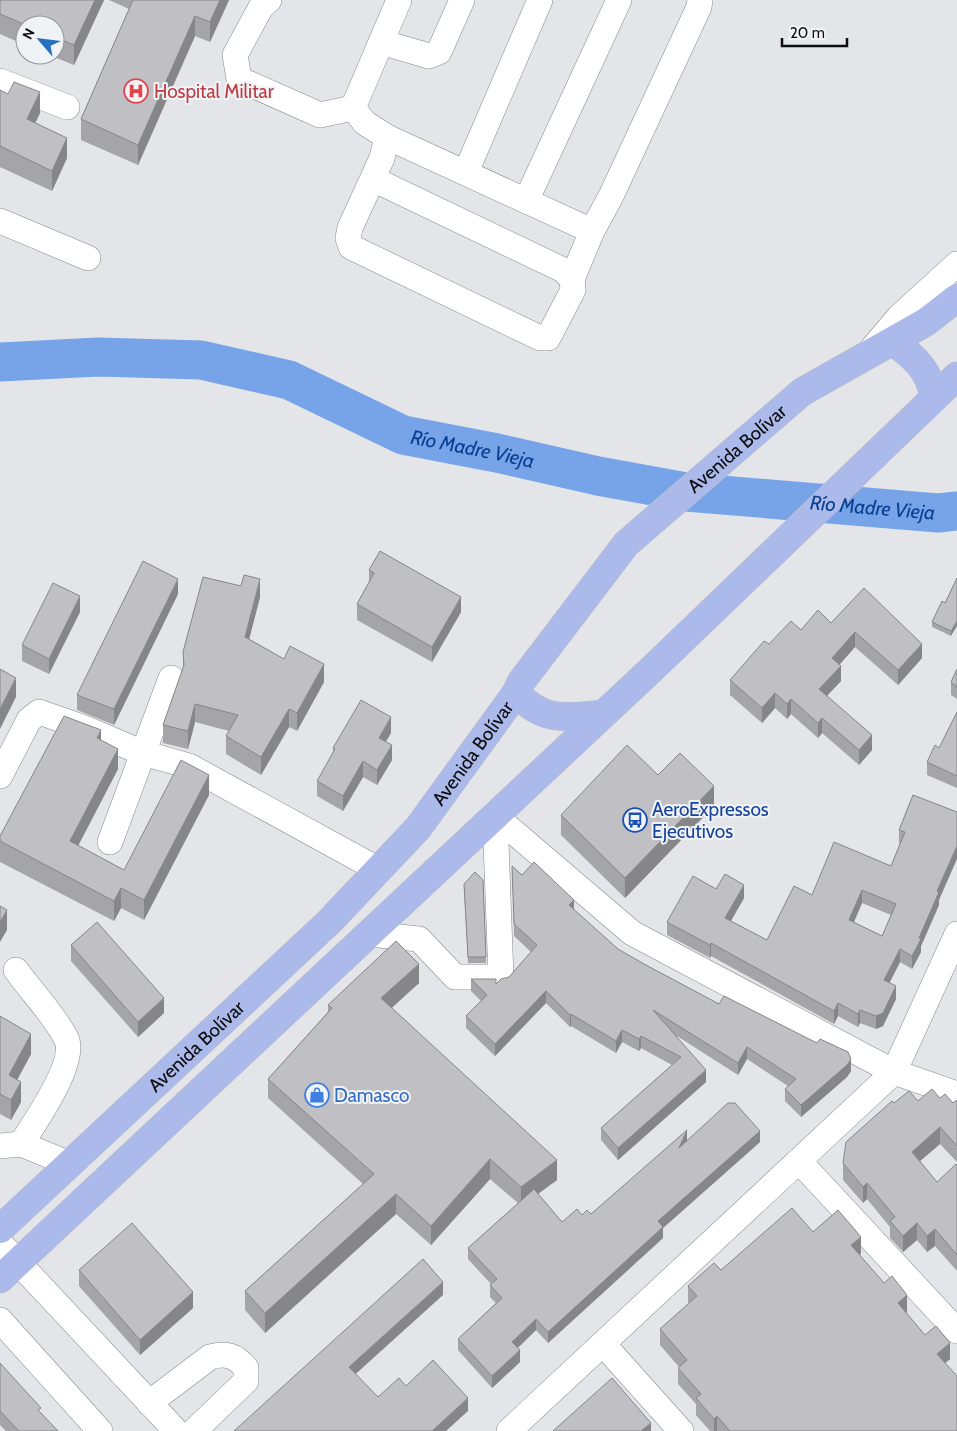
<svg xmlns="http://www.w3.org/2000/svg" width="957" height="1431" font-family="Cabin,sans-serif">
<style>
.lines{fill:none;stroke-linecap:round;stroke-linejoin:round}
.river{stroke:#77a3e9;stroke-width:39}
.minor-casing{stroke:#86898c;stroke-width:26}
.major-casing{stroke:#c0c0c0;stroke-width:29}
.minor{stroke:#fff;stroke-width:25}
.major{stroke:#abb9eb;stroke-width:28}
.wall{fill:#a5a5a9;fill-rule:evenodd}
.shaded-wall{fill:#868689}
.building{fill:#c0c0c4;stroke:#868689;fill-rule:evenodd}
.labels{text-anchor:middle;stroke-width:4;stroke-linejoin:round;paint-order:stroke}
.health-label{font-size:19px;fill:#be3a42;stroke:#f0f3f6;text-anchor:start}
.street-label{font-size:19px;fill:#0c0d0e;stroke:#f0f3f6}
.transit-label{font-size:19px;fill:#164399;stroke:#f0f3f6;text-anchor:start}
.shop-label{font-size:19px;fill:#366cbe;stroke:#f0f3f6;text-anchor:start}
.water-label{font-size:20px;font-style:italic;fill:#093f90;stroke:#f0f3f6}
</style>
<rect width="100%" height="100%" fill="#e3e5e9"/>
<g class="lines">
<path class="river" id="s1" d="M0 362 98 357 201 360 289 380 403 435 497 453 598 476 686 492 938 513 957 511"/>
<g class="minor-casing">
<g id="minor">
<polyline points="269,0 261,7 235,55 239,79 320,115 353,108"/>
<polyline points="381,42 429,56 439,52 462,0"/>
<polyline points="0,81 67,107"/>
<polyline points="353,108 365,123 387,137 592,231"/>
<polyline points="353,108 399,0"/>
<polyline points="466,172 540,0"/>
<polyline points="373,179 563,270 572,279 573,290 548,338 540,338 351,247 348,238 350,228 382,158 387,137"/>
<polyline points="526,201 619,0"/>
<polyline points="0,221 88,258"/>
<polyline points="572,279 592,231 611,196 699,7 700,0"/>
<polyline points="871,350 899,317 957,264"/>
<polyline points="0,776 29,720 39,712 82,727 143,753 189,766 379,870"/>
<polyline points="495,816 632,933 894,1072 957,1094"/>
<polyline points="110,842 171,678"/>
<polyline points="369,934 419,939 455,977 501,977 495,816"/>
<path d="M16 970C31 991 54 1015 66 1038 78 1061 34 1124 21 1144"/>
<polyline points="0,1146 21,1144 70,1164"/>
<polyline points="799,1161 957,1331"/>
<polyline points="0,1243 176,1431"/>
<polyline points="0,1320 100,1431"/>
<polyline points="603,1344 681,1431"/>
<path d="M149 1403 210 1357C226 1352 236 1356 246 1368V1381L194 1431"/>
<polyline points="509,1431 894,1072 957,934"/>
</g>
</g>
<g class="major-casing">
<g id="major">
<path d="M893 342C915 357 930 371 934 398"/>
<path d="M516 693C543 722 565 718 602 714"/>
<path id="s2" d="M0 1229 329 922 418 828 516 693 521 682 626 544 802 392 926 322 957 298"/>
<polyline points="0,1279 654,667 957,376"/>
</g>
</g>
<use href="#minor" class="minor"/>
<use href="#major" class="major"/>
</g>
<g class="wall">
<polygon points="0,0 104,0 74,65 49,55 55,55 55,25 25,25 25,45 0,34"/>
<polygon points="109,0 229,0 210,42 195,36 138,165 81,140 81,119 129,9"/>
<polygon points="0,90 40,113 35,123 67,158 52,191 0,167"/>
<polygon points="369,570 461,612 432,662 357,620 357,604 369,583"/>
<polygon points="957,578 951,636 932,627 932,622 945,603"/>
<polygon points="864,588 922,658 898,685 855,647 839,665 841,681 827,696 872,750 859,765 822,733 818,738 791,714 787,719 775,708 762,723 730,695 730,680 769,644 801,630 831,623"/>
<polygon points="178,594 114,725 77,710 77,695"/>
<polygon points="260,597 249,639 324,682 297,731 289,727 261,775 226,754 226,736 229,731 195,722 188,749 163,743 163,725 183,670 183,652"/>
<polygon points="80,612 49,674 22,661 22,645"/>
<polygon points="957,669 957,699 951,695 951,682"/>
<polygon points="957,712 957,788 927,775 927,762 939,748"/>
<polygon points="391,733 386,741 392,760 377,785 363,777 343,811 317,796 317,781 333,754 333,748"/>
<polygon points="101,740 118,769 78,846 124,870 209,795 144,920 121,908 114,921 0,862 0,836"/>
<polygon points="658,775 714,806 625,898 561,835 561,815"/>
<path d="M913 795 939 900V905L921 946V952L912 969 900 962 890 982 896 999 883 1026 876 1029 860 1023 858 1027 838 1016 834 1024 711 956 710 958 667 935V922L716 889 744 898 731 921 767 940 812 895 891 866 900 844 899 843V830ZM862 903 891 915 882 936 854 922Z"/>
<polygon points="512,866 522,875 574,910 618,949 644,964 719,1004 851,1071 847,1077 801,1117 785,1101 785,1089 788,1086 747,1059 738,1075 677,1036 706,1082 618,1160 601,1140 601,1128 672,1065 641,1048 639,1051 622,1042 616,1053 571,1026 570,1027 546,1003 495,1056 466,1028 466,1016 481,1001 471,991 471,979 496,984 509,977 531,952 514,936"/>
<polygon points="483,880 486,963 468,963 464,889"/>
<polygon points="71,945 164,1013 138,1037 71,961"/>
<polygon points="419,983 392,1008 557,1180 538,1194 562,1222 582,1215 591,1214 687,1140 760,1142 663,1228 663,1238 548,1343 536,1330 518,1348 520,1362 492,1388 458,1350 458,1339 496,1303 490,1297 490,1285 491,1284 468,1259 468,1248 518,1203 490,1179 431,1245 396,1214 265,1333 245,1310 245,1291 363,1184 268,1098 268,1079 328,1012 328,1005"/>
<polygon points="0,1016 31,1054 17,1080 21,1102 11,1120 0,1114"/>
<polygon points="940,1098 953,1103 957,1100 957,1162 940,1144 920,1161 937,1182 957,1165 957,1271 935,1246 927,1252 917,1240 903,1252 890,1238 890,1227 867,1199 863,1203 843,1180 843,1163 894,1103"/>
<polygon points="813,1232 861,1253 860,1255 907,1312 906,1313 925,1335 950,1359 945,1363 957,1431 710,1431 696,1415 696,1404 678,1384 678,1368 679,1367 660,1345 660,1329 689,1303 688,1302 688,1286 721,1270"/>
<polygon points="79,1270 193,1308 140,1355 79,1286"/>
<polygon points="0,1363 41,1413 58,1431 6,1431 0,1425"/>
</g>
<g class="shaded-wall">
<polygon points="95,0 104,0 74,65 74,45"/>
<polygon points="220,0 229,0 210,42 210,22"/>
<polygon points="195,16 195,36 138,165 138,145"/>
<polygon points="40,92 40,113 27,140 27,119"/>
<polygon points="67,138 67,158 52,191 52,171"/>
<polygon points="178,579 178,594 114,725 114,709"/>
<polygon points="260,579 260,597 245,655 245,637"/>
<polygon points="80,596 80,612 49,674 49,659"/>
<polygon points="461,597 461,612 432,662 432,647"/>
<polygon points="957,621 957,626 951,636 951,631"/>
<polygon points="855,632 855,647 832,673 832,658"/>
<polygon points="922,644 922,658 898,685 898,670"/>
<polygon points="324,664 324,682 297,731 297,713"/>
<polygon points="841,666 841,681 819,704 819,689"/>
<polygon points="16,678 16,697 0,729 0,709"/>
<polygon points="775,693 775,708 762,723 762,708"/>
<polygon points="791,699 791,714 787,719 787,704"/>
<polygon points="195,704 195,722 188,749 188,731"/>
<polygon points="289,709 289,727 261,775 261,757"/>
<polygon points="391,717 391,733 379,753 379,738"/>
<polygon points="822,718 822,733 818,738 818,723"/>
<polygon points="101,730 101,751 97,738"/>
<polygon points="872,735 872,750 859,765 859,750"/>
<polygon points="392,745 392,760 377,785 377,770"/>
<polygon points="118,749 118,769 70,861 70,841"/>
<polygon points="363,761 363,777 343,811 343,796"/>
<polygon points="209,775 209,795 144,920 144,900"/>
<polygon points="714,786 714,806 625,898 625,878"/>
<polygon points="957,846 957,859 939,900 939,905 921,946 921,952 912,969 912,956 937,891"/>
<polygon points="744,885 744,898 725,931 725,918"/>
<polygon points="121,888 121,908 114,921 114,901"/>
<polygon points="862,890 862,903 849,933 849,920"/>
<polygon points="574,900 574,912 569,905"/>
<polygon points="7,910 7,930 0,942 0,922"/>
<polygon points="711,943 711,956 710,958 710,945"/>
<polygon points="900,949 900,962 884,993 884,980"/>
<polygon points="419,964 419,983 381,1017 381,998"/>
<polygon points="896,986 896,999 883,1026 876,1029 876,1016"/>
<polygon points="546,991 546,1003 495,1056 495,1044"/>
<polygon points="164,998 164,1013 138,1037 138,1022"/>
<polygon points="838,1003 838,1016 834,1024 834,1011"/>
<polygon points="860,1010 860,1023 858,1027 858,1014"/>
<polygon points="571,1014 571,1026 570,1027 570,1015"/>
<polygon points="622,1030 622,1042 616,1053 616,1041"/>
<polygon points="31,1034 31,1054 9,1095 9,1075"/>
<polygon points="641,1036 641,1048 639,1051 639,1039"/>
<polygon points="747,1047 747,1059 738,1075 738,1063"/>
<polygon points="851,1059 851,1071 847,1077 801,1117 801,1105"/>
<polygon points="706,1070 706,1082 618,1160 618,1148"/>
<polygon points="21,1082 21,1102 11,1120 11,1100"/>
<polygon points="940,1127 940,1144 912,1168 912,1152"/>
<polygon points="687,1130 687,1142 679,1148"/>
<polygon points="760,1131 760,1142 663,1228 663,1238 548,1343 548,1332 658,1221"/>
<polygon points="490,1159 490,1179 431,1245 431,1226"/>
<polygon points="557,1160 557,1180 521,1206 521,1187"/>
<polygon points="867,1183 867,1199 863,1203 863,1187"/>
<polygon points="396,1194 396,1214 265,1333 265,1313"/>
<polygon points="917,1223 917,1240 903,1252 903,1236"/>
<polygon points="935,1229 935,1246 927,1252 927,1236"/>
<polygon points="861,1237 861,1253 851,1262 851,1245"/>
<polygon points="443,1282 443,1295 349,1380 349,1367"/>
<polygon points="193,1292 193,1308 140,1355 140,1340"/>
<polygon points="907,1295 907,1312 898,1320 898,1303"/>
<polygon points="536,1319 536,1330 512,1353 512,1342"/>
<polygon points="950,1343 950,1359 937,1370 937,1354"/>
<polygon points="520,1350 520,1362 492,1388 492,1376"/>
<polygon points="468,1398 468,1411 446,1431 432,1431"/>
<polygon points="717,1416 717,1431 714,1431 714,1419"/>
<polygon points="651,1423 651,1431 641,1431"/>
</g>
<g class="building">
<polygon points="0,0 95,0 74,45 55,37 55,25 26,25 0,14"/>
<polygon points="133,0 220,0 210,22 195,16 138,145 81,119"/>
<polygon points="14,82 40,92 27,119 67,138 52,171 0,146 0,90 8,94"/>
<polygon points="380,551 461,597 432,647 357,604 374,573 369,570"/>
<polygon points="143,561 178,579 114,709 77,695"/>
<polygon points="244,575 260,579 245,637 284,659 290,646 324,664 297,713 289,709 261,757 226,736 238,715 195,704 188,731 163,725 184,665 183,652 203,577 241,586"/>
<polygon points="957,578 957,621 951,631 932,622 942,601 945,603"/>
<polygon points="53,583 80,596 49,659 22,645"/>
<polygon points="864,588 922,644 898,670 855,632 832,658 841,666 819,689 872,735 859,750 822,718 818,723 791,699 787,704 775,693 762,708 730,680 764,641 769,644 791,621 801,630 818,610 831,623"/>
<polygon points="0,669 16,678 0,709"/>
<polygon points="957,669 957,687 951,682"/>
<polygon points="361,700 391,717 379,738 392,745 377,770 363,761 343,796 317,781 335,749 333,748"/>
<polygon points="957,712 957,776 927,762 935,745 939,748"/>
<polygon points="64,716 101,730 97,738 118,749 70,841 124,870 181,760 209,775 144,900 121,888 114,901 0,841 0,836"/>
<polygon points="627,745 658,775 680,753 714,786 625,878 561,815"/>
<path d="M913 795 957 812V846L937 891 939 892 919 938 921 939 912 956 900 949 884 980 896 986 883 1013 876 1016 860 1010 858 1014 838 1003 834 1011 711 943 710 945 667 922 693 876 716 889 725 874 744 885 725 918 767 940 794 886 812 895 834 842 891 866 905 832 899 830ZM862 890 896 904 882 936 849 920Z"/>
<polygon points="534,862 574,900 569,905 618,949 644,964 719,1004 724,996 817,1043 820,1039 848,1052 851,1059 847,1065 801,1105 785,1089 796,1079 747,1047 738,1063 653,1010 706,1070 618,1148 601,1128 681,1057 641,1036 639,1039 622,1030 616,1041 571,1014 570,1015 546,991 495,1044 466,1016 487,995 471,979 496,979 496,984 501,979 509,977 537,945 514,924 512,866 522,875"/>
<polygon points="475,872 483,880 486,957 468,957 464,884"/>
<polygon points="0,906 7,910 0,922"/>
<polygon points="97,922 164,998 138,1022 71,945"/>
<polygon points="396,941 419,964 381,998 557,1160 521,1187 490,1159 431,1226 396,1194 265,1313 245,1291 374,1174 268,1079 332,1008 328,1005"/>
<polygon points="0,1016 31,1034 9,1075 21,1082 11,1100 0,1094"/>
<polygon points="932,1089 940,1098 945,1094 953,1103 957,1100 957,1146 940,1127 912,1152 937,1182 956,1164 957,1165 957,1255 935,1229 927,1236 917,1223 903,1236 890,1221 895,1217 867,1183 863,1187 843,1163 846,1142 892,1101 894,1103 909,1091 918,1101"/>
<polygon points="728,1103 735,1103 760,1131 658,1221 663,1227 548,1332 536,1319 512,1342 520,1350 492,1376 458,1339 502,1298 490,1285 497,1279 468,1248 534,1189 562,1222 577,1209 582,1215 587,1210 591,1214 687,1130 679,1148"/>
<polygon points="792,1208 813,1232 838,1210 861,1237 851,1245 884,1283 892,1276 907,1295 898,1303 925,1335 936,1326 950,1343 937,1354 957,1376 957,1431 730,1431 717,1416 714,1419 696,1398 701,1394 678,1368 687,1360 660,1329 697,1296 688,1286 714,1263 721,1270"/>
<polygon points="132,1223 193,1292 140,1340 79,1270"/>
<polygon points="423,1259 443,1282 349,1367 378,1397 399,1378 406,1386 433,1360 468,1398 432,1431 234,1431"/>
<polygon points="0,1363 41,1408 38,1410 58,1431 19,1431 0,1411"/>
<polygon points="612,1378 651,1423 641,1431 553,1431"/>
</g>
<defs>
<g id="hospital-ring" transform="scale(1.25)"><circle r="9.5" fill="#f0f3f6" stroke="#e0444e" stroke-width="1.5"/><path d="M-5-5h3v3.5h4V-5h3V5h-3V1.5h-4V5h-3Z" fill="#e0444e"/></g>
<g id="bus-ring" transform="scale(1.25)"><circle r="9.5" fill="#f0f3f6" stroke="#1a4fb4" stroke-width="1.5"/><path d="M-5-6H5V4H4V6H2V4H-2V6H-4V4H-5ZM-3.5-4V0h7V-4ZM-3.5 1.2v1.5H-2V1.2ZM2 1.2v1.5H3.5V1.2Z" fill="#1a4fb4"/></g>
<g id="shop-ring" transform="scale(1.25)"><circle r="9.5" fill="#f0f3f6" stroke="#3f7fe0" stroke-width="1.5"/><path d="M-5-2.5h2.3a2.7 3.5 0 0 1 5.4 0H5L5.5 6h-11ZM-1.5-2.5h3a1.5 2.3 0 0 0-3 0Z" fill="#3f7fe0"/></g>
</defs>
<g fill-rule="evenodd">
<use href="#hospital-ring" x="136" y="91"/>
<use href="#bus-ring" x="635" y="820"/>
<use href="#shop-ring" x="317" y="1095"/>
</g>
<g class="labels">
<g class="health-label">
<text x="154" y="98">Hospital Militar</text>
</g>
<g class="street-label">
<text dy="7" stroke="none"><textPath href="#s2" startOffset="1078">Avenida Bolívar</textPath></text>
<text dy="7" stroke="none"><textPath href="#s2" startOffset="672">Avenida Bolívar</textPath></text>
<text dy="7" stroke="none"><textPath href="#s2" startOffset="268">Avenida Bolívar</textPath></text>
</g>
<g class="transit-label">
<text x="652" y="816">AeroExpressos<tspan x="652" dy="22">Ejecutivos</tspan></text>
</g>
<g class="shop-label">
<text x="334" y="1102">Damasco</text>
</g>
<g class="water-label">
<text dy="7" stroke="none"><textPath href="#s1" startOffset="489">Río Madre Vieja</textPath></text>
<text dy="7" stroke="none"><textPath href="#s1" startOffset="894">Río Madre Vieja</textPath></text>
</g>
</g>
<g transform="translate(40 40) rotate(298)"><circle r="24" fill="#f0f3f6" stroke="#959799"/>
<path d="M0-4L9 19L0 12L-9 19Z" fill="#2570bf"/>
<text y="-8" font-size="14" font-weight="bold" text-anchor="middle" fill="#0c0d0e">N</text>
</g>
<path d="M782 38v8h65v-8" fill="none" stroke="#0c0d0e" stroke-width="2.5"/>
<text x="790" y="38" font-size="15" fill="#0c0d0e" stroke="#f0f3f6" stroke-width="4" paint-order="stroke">20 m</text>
</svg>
